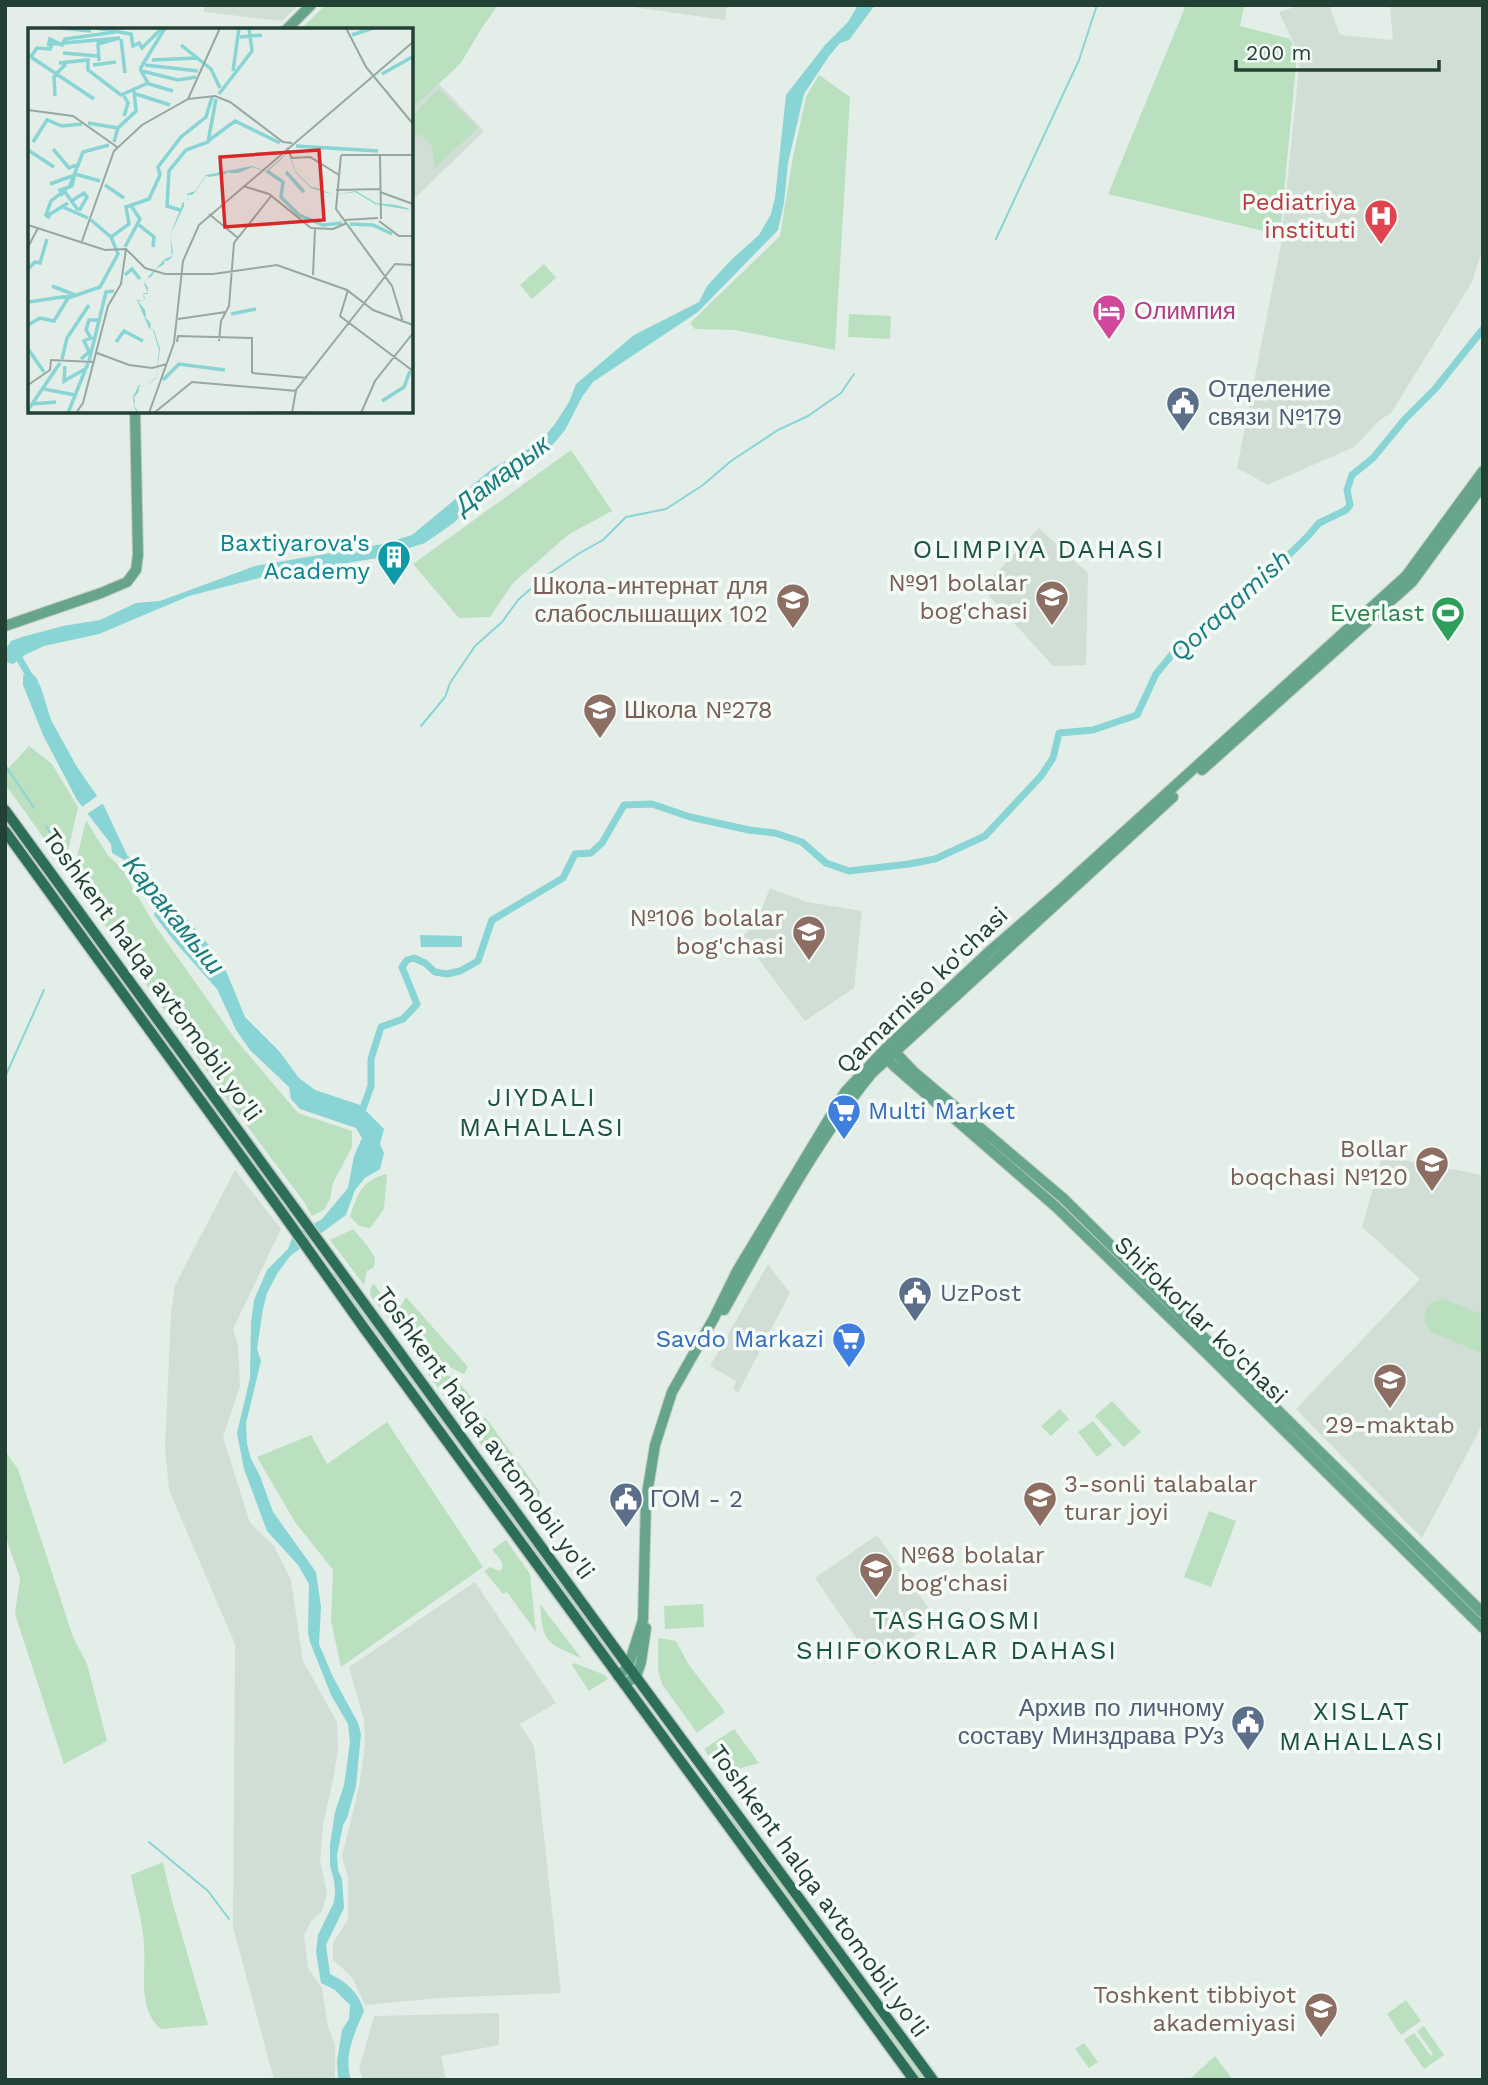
<svg xmlns="http://www.w3.org/2000/svg" width="1488" height="2085" font-family="'Work Sans',sans-serif">
<style>
.built{fill:#d1ded6}
.green{fill:#bbe0c0}
.water{fill:#89d4d5}
.pier{fill:#e3eee8}
.lines{fill:none;stroke-linecap:round;stroke-linejoin:round}
.stream{stroke:#89d4d5;stroke-width:2}
.canal{stroke:#89d4d5;stroke-width:7}
.major-casing{stroke:#c1cac6;stroke-width:12}
.highway-casing{stroke:#c1cac6;stroke-width:13}
.major{stroke:#66a58c;stroke-width:10}
.highway{stroke:#2c6e57;stroke-width:10}
.labels{text-anchor:middle;stroke-width:7;stroke-linejoin:round;paint-order:stroke}
.health-label{font-size:24px;fill:#be3a42;stroke:#f4faf6;text-anchor:end}
.hotel-label{font-size:24px;fill:#b23c85;stroke:#f4faf6;text-anchor:start}
.service-label{font-size:24px;fill:#4e5e75;stroke:#f4faf6;text-anchor:start}
.culture-label{font-size:24px;fill:#0d838f;stroke:#f4faf6;text-anchor:end}
.education-label{font-size:24px;fill:#785e54;stroke:#f4faf6;text-anchor:end}
.leisure-label{font-size:24px;fill:#27864d;stroke:#f4faf6;text-anchor:end}
.street-label{font-size:24px;fill:#224034;stroke:#f4faf6}
.shop-label{font-size:24px;fill:#366cbe;stroke:#f4faf6;text-anchor:start}
.water-label{font-size:26px;font-style:italic;fill:#197c7f;stroke:#f4faf6}
.neighbourhood-label{font-size:26px;letter-spacing:2px;fill:#1c533f;stroke:#f4faf6}
.inset-river{fill:none;stroke:#89d4d5;stroke-width:3.5}
.inset-road{fill:none;stroke:#96a8a0;stroke-width:2}
.view{fill:#d62828;fill-opacity:0.15;stroke:#d62828;stroke-width:3.5}
.inset-edge{fill:none;stroke:#224034;stroke-width:3.5}
</style>
<rect width="100%" height="100%" fill="#e3eee8"/>
<g class="built">
<polygon points="204,5 298,5 282,21 204,12"/>
<polygon points="634,5 727,5 725,20 633,7"/>
<polygon points="1301,5 1329,5 1340,35 1393,40 1390,5 1483,5 1483,248 1472,282 1391,413 1380,420 1354,447 1268,485 1237,468 1281,244 1300,57 1279,12"/>
<polygon points="439,84 484,131 411,202 411,110"/>
<polygon points="1039,528 1088,573 1086,665 1053,666 982,588"/>
<polygon points="770,888 807,902 862,911 854,988 805,1021 742,937 751,928 761,910"/>
<polygon points="1382,1156 1483,1175 1483,1420 1478,1433 1422,1538 1296,1409 1420,1279 1362,1227"/>
<polygon points="235,1170 281,1229 233,1329 238,1345 240,1386 223,1437 250,1523 274,1546 291,1580 303,1661 337,1722 338,1748 333,1780 323,1825 320,1861 327,1893 322,1911 311,1921 304,1935 308,1968 322,1988 328,2027 335,2044 335,2080 274,2080 233,1927 235,1644 169,1490 165,1448 171,1313 175,1285"/>
<polygon points="768,1264 790,1293 738,1393 733,1389 736,1381 710,1366"/>
<polygon points="877,1535 937,1620 874,1664 815,1578"/>
<polygon points="475,1582 556,1703 520,1724 534,1746 561,1993 439,1998 365,2005 352,1977 333,1960 333,1943 348,1919 348,1878 342,1856 359,1787 365,1745 364,1720 349,1667"/>
<polygon points="499,2013 499,2045 441,2056 446,2080 364,2080 359,2069 374,2016"/>
</g>
<g class="green">
<polygon points="325,5 498,5 481,29 461,63 411,110 411,30 301,29"/>
<polygon points="1186,5 1244,7 1240,26 1290,39 1297,55 1280,235 1108,194"/>
<polygon points="819,75 850,97 835,350 735,330 695,329 690,323 780,236 793,157 806,97"/>
<polygon points="439,89 478,128 435,168 432,145 420,135 411,135 411,116"/>
<polygon points="544,264 556,278 532,299 520,285"/>
<polygon points="849,314 891,316 890,339 848,337"/>
<polygon points="571,450 612,511 569,534 513,583 490,617 459,618 413,564"/>
<polygon points="29,746 52,764 78,807 66,860 61,862 5,784 5,772"/>
<polygon points="86,820 107,854 122,869 154,924 236,1040 298,1113 352,1131 352,1147 333,1183 330,1199 324,1210 312,1216 304,1202 217,1086 72,878"/>
<polygon points="46,872 126,983 122,985 43,875"/>
<polygon points="139,1001 292,1211 288,1213 135,1004"/>
<path d="M387 1174 384 1209 370 1228 359 1226 350 1216C359 1192 361 1181 387 1174Z"/>
<polygon points="353,1229 367,1245 375,1258 374,1267 367,1271 364,1285 330,1240"/>
<polygon points="336,1271 468,1452 465,1454 332,1273"/>
<polygon points="374,1284 390,1305 389,1319 370,1295 371,1287"/>
<polygon points="406,1297 468,1367 464,1374 411,1348 394,1326 395,1316"/>
<path d="M1444 1299 1483 1315V1351L1479 1352 1431 1332C1418 1318 1425 1300 1444 1299Z"/>
<path d="M423 1367C449 1371 465 1385 477 1407L447 1400Z"/>
<polygon points="1112,1401 1141,1432 1124,1447 1095,1416"/>
<polygon points="1060,1409 1069,1419 1051,1436 1041,1426"/>
<polygon points="456,1412 486,1418 540,1492 537,1517"/>
<polygon points="1093,1421 1112,1445 1097,1457 1078,1432"/>
<polygon points="387,1422 483,1567 341,1667 331,1621 333,1570 295,1522 257,1457 311,1435 327,1464"/>
<polygon points="5,1451 18,1469 73,1637 87,1664 107,1741 64,1764 15,1614 20,1578 5,1535"/>
<polygon points="479,1467 621,1662 617,1664 475,1470"/>
<polygon points="1209,1511 1236,1521 1211,1587 1184,1577"/>
<path d="M506 1540 530 1574 536 1632 507 1592 503 1594 484 1571 490 1567 500 1571C507 1563 497 1556 492 1550Z"/>
<path d="M540 1604 581 1658C546 1642 543 1644 540 1604Z"/>
<polygon points="703,1604 704,1627 665,1629 664,1606"/>
<polygon points="658,1638 676,1641 689,1665 725,1712 697,1733 662,1684 658,1671"/>
<polygon points="574,1663 605,1675 608,1679 589,1691 572,1665"/>
<polygon points="734,1729 759,1763 721,1774 704,1749"/>
<polygon points="717,1797 926,2080 920,2080 714,1800"/>
<path d="M163 1862 172 1901 208 2025 161 2029C137 2009 146 1973 144 1945 143 1922 135 1898 131 1875Z"/>
<polygon points="1406,2000 1421,2021 1401,2035 1387,2014"/>
<polygon points="1424,2026 1444,2055 1424,2069 1404,2040 1414,2033 1431,2056 1433,2054 1417,2031"/>
<polygon points="1084,2043 1098,2062 1089,2068 1075,2049"/>
<polygon points="1215,2056 1233,2080 1189,2080 1190,2079"/>
</g>
<g class="water">
<polygon points="858,5 875,5 849,40 840,43 829,56 804,94 788,163 784,203 778,230 698,312 593,382 582,397 565,430 545,454 470,504 455,522 425,543 378,558 271,575 189,596 99,634 44,646 25,655 13,664 6,662 5,650 11,641 22,637 63,626 100,620 136,603 160,601 255,566 383,544 412,535 493,468 539,443 555,424 569,402 576,384 634,335 699,302 707,286 731,260 759,235 771,214 775,198 786,95 825,45 848,22"/>
<path d="M31 673 36 677 41 688 51 720 77 767 104 806 127 855 153 879 204 939 224 966 245 1017 279 1051 299 1078 315 1090 360 1105 384 1129 380 1144 384 1153 380 1169 365 1178 355 1190 346 1215 290 1256 277 1274 267 1293 263 1309 257 1349 261 1361 246 1423 247 1444 251 1459 260 1476 273 1512 316 1572 321 1607 319 1644 332 1675 358 1723 361 1734 356 1786 347 1818 343 1825 337 1855 338 1870 342 1879 344 1908 326 1945 330 1974C347 1982 359 1993 364 2011 355 2032 343 2056 351 2080H338L337 2061 342 2030 349 2019 350 2005 335 1990 321 1983 316 1952 318 1935 334 1902 335 1891 334 1880 330 1866V1845L335 1812 344 1785 346 1772 350 1742 348 1724 331 1695 310 1642 308 1633 309 1584 298 1565 267 1531 244 1469 237 1433 250 1378 251 1323 254 1300 261 1284 267 1270 288 1249 293 1236 322 1219 348 1188 354 1156 362 1138 356 1128 300 1109 291 1099 289 1087 250 1050 236 1030 217 989 174 941 154 915 156 909 141 892 123 859 112 853 111 844 77 800 43 735 23 685V675Z"/>
<polygon points="420,935 462,936 462,947 421,947"/>
</g>
<polygon class="pier" points="100,794 105,802 84,816 79,809"/>
<g class="lines">
<g class="stream">
<polyline points="996,239 1079,60 1097,5"/>
<polyline points="421,726 445,697 450,683 475,646 502,622 518,600 543,578 578,554 603,540 626,517 666,509 703,485 731,461 778,430 808,416 841,393 854,374"/>
<polyline points="5,765 34,808"/>
<polyline points="46,826 64,855"/>
<polyline points="5,1077 44,990"/>
<polyline points="149,1842 208,1891 229,1919"/>
</g>
<g class="canal">
<polyline points="16,653 33,682"/>
<polyline points="361,1114 371,1086 371,1059 381,1027 403,1019 417,1004 402,967 407,960 414,958 425,963 435,972 447,974 460,971 478,961 492,920 563,878 575,854 591,853 602,843 624,805 652,804 690,817 749,830 775,833 802,842 826,863 849,871 909,864 935,859 985,836 1041,776 1053,758 1059,733 1093,730 1137,715 1156,674 1178,647 1230,613 1308,536 1319,523 1346,510 1350,505 1347,490 1352,475 1373,458 1405,419 1435,389 1483,329"/>
</g>
<g class="major-casing">
<g id="major">
<polyline points="286,30 311,5"/>
<polyline points="5,626 101,593 127,582 136,570 138,555 135,411"/>
<polyline points="1202,770 1412,582 1483,485"/>
<polyline points="890,1050 894,1051 913,1071 1063,1198 1483,1613"/>
<polyline points="885,1053 886,1058 895,1067 1056,1207 1210,1357 1483,1628"/>
<path d="M724 1310C769 1230 814 1144 872 1073L1173 797"/>
<polyline points="618,1676 628,1667 643,1620 646,1500 655,1445 672,1392 714,1318 737,1271 845,1092 885,1049 991,950 1060,890 1406,576 1483,471"/>
<polyline points="624,1684 636,1677 641,1662 646,1628"/>
</g>
</g>
<g class="highway-casing">
<g id="highway">
<polyline points="5,810 636,1677 933,2080"/>
<polyline points="5,831 278,1207 364,1328 914,2080"/>
</g>
</g>
<use href="#major" class="major"/>
<use href="#highway" class="highway"/>
</g>
<defs>
<g id="hospital-pin" transform="scale(1.75)"><path d="M0 17L-7.5 6A9.5 9.5 0 1 1 7.5 6Z" fill="#e0444e" stroke="#f4faf6"/><path d="M-5-5h3v3.5h4V-5h3V5h-3V1.5h-4V5h-3Z" fill="#fff"/></g>
<g id="hotel-pin" transform="scale(1.75)"><path d="M0 17L-7.5 6A9.5 9.5 0 1 1 7.5 6Z" fill="#d1479c" stroke="#f4faf6"/><path d="M-6-4.5h1.5V1H6V5H4.5V3h-9V5H-6ZM-4 0a1.8 1.8 0 1 1 3.6 0ZM.5 0V-2.5h3Q6-2.5 6 0Z" fill="#fff"/></g>
<g id="civic-pin" transform="scale(1.75)"><path d="M0 17L-7.5 6A9.5 9.5 0 1 1 7.5 6Z" fill="#5c6f8a" stroke="#f4faf6"/><path d="M-.6-6.5H3V-4.5H.6V-3L4-1V1h2V6H-6V1h2V-1L-.6-3ZM-1.2 2.5V6h2.4V2.5Z" fill="#fff"/></g>
<g id="building-pin" transform="scale(1.75)"><path d="M0 17L-7.5 6A9.5 9.5 0 1 1 7.5 6Z" fill="#0f9aa8" stroke="#f4faf6"/><path d="M-4-6H4V6H1V3H-1V6H-4ZM-2.5-4.3h1.7v1.8h-1.7ZM.8-4.3h1.7v1.8H.8ZM-2.5-1h1.7V.8h-1.7ZM.8-1h1.7V.8H.8Z" fill="#fff"/></g>
<g id="school-pin" transform="scale(1.75)"><path d="M0 17L-7.5 6A9.5 9.5 0 1 1 7.5 6Z" fill="#8d6e63" stroke="#f4faf6"/><path d="M0-5L7-2L0 1L-7-2ZM-4 1L0 2.5L4 1V4Q0 6-4 4Z" fill="#fff"/></g>
<g id="stadium-pin" transform="scale(1.75)"><path d="M0 17L-7.5 6A9.5 9.5 0 1 1 7.5 6Z" fill="#2e9e5b" stroke="#f4faf6"/><path d="M0-5a6.5 5 0 1 0 0 10a6.5 5 0 1 0 0-10ZM-3.5-1.8h7v3.6h-7Z" fill="#fff"/></g>
<g id="supermarket-pin" transform="scale(1.75)"><path d="M0 17L-7.5 6A9.5 9.5 0 1 1 7.5 6Z" fill="#3f7fe0" stroke="#f4faf6"/><path d="M-6-5.5h2.5l.6 2H6L4.5 2H-2.5L-4.4-4H-6ZM-1.5 3.2a1.3 1.3 0 1 0 .1 0ZM3 3.2a1.3 1.3 0 1 0 .1 0Z" fill="#fff"/></g>
<g id="university-pin" transform="scale(1.75)"><path d="M0 17L-7.5 6A9.5 9.5 0 1 1 7.5 6Z" fill="#8d6e63" stroke="#f4faf6"/><path d="M0-5L7-2L0 1L-7-2ZM-4 1L0 2.5L4 1V4Q0 6-4 4Z" fill="#fff"/></g>
</defs>
<g fill-rule="evenodd">
<use href="#hospital-pin" x="1381" y="216"/>
<use href="#hotel-pin" x="1109" y="311"/>
<use href="#civic-pin" x="1183" y="403"/>
<use href="#building-pin" x="394" y="557"/>
<use href="#school-pin" x="1052" y="597"/>
<use href="#school-pin" x="793" y="600"/>
<use href="#stadium-pin" x="1448" y="613"/>
<use href="#school-pin" x="600" y="710"/>
<use href="#school-pin" x="809" y="932"/>
<use href="#supermarket-pin" x="844" y="1111"/>
<use href="#school-pin" x="1432" y="1163"/>
<use href="#civic-pin" x="915" y="1293"/>
<use href="#supermarket-pin" x="849" y="1339"/>
<use href="#school-pin" x="1390" y="1380"/>
<use href="#university-pin" x="1040" y="1498"/>
<use href="#civic-pin" x="626" y="1499"/>
<use href="#school-pin" x="876" y="1569"/>
<use href="#civic-pin" x="1248" y="1722"/>
<use href="#university-pin" x="1321" y="2009"/>
</g>
<g class="labels">
<g class="health-label">
<text x="1356" y="210">Pediatriya<tspan x="1356" dy="28">instituti</tspan></text>
</g>
<g class="hotel-label">
<text x="1134" y="319">Олимпия</text>
</g>
<g class="service-label">
<text x="1208" y="397">Отделение<tspan x="1208" dy="28">связи №179</tspan></text>
<text x="940" y="1301">UzPost</text>
<text x="650" y="1507">ГОМ - 2</text>
<text x="1224" y="1716" text-anchor="end">Архив по личному<tspan x="1224" dy="28">составу Минздрава РУз</tspan></text>
</g>
<g class="culture-label">
<text x="370" y="551">Baxtiyarova's<tspan x="370" dy="28">Academy</tspan></text>
</g>
<g class="education-label">
<text x="1028" y="591">№91 bolalar<tspan x="1028" dy="28">bog'chasi</tspan></text>
<text x="768" y="594">Школа-интернат для<tspan x="768" dy="28">слабослышащих 102</tspan></text>
<text x="624" y="718" text-anchor="start">Школа №278</text>
<text x="784" y="926">№106 bolalar<tspan x="784" dy="28">bog'chasi</tspan></text>
<text x="1408" y="1157">Bollar<tspan x="1408" dy="28">boqchasi №120</tspan></text>
<text x="1390" y="1433" text-anchor="middle">29-maktab</text>
<text x="1064" y="1492" text-anchor="start">3-sonli talabalar<tspan x="1064" dy="28">turar joyi</tspan></text>
<text x="900" y="1563" text-anchor="start">№68 bolalar<tspan x="900" dy="28">bog'chasi</tspan></text>
<text x="1296" y="2003">Toshkent tibbiyot<tspan x="1296" dy="28">akademiyasi</tspan></text>
</g>
<g class="leisure-label">
<text x="1424" y="621">Everlast</text>
</g>
<g class="street-label">
<text transform="translate(152 975) rotate(54)" y="8">Toshkent halqa avtomobil yo'li</text>
<text transform="translate(922 990) rotate(-44)" y="8">Qamarniso ko'chasi</text>
<text transform="translate(1201 1320) rotate(44)" y="8">Shifokorlar ko'chasi</text>
<text transform="translate(485 1433) rotate(54)" y="8">Toshkent halqa avtomobil yo'li</text>
<text transform="translate(819 1891) rotate(54)" y="8">Toshkent halqa avtomobil yo'li</text>
</g>
<g class="shop-label">
<text x="868" y="1119">Multi Market</text>
<text x="824" y="1347" text-anchor="end">Savdo Markazi</text>
</g>
<g class="water-label">
<text transform="translate(502 474) rotate(-37)" y="9">Дамарык</text>
<text transform="translate(1230 605) rotate(-42)" y="9">Qoraqamish</text>
<text transform="translate(174 915) rotate(51)" y="9">Каракамыш</text>
</g>
<g class="neighbourhood-label">
<text x="1039" y="558">OLIMPIYA DAHASI</text>
<text x="542" y="1106">JIYDALI<tspan x="542" dy="30">MAHALLASI</tspan></text>
<text x="957" y="1629">TASHGOSMI<tspan x="957" dy="30">SHIFOKORLAR DAHASI</tspan></text>
<text x="1362" y="1720">XISLAT<tspan x="1362" dy="30">MAHALLASI</tspan></text>
</g>
</g>
<g transform="translate(28 28)">
<rect width="385" height="385" fill="#e3eee8"/>
<path d="M260 124 265 136 267 143 283 159 289 160 306 167 322 164 328 163 348 175 368 177 379 180 382 182 347 176 327 164 306 167 283 160 267 144 260 125 239 144 224 139 218 142 210 145H202L200 144 197 146 187 148 181 149 178 148 167 164 164 167H159L161 171V174H156V178L142 208 145 223 144 229 140 233 137 232 136 236 135 237 129 240 123 249 119 250 117 255 120 260V265L119 266H115L117 270 116 272 110 273 117 282 118 287 117 289 121 293 123 297 122 300 126 302 132 321 128 350 118 358H116L112 357 110 365 106 369 107 373 106 378 109 382 110 385H109L106 379 105 369 111 357H112L118 358 128 349 131 322 125 302 121 300 109 272H116L115 265H120L116 256 119 250 137 231 144 228 142 208 155 174H161L159 166 167 163 178 147 224 138 238 143Z" fill="#89d4d5"/>
<path class="inset-river" d="M32 0 63 3M68 0 103 6 105 18 111 15 114 20 134 0M324 7 345 0M212 9 234 7M93 11 97 45M153 17 183 41 192 60M20 18 22 11 34 17 37 11 87 4M35 25 69 28M0 27 66 71M2 30 9 20 22 21 24 16 92 10M124 32 169 30M71 33 70 16 91 10M31 35 60 32V42L93 67 120 55 112 41M65 37 88 34M117 37 170 43M112 41 137 0M114 43 150 52 168 49M205 43 211 0M354 46 384 29M121 56 145 63M108 66 142 77M191 66 224 23 221 0M27 68 26 48 38 36M96 88 100 75 96 68M60 95 90 100M180 113 207 93 252 115M5 114 19 92 34 98 54 96M86 114 90 100 108 83 106 63M268 118 350 123M25 121 41 140 48 137M0 122 26 139M239 143 255 154 253 169 271 187 295 197 314 195M258 144 276 164M47 146 72 153M22 156 44 148M77 157 96 170M39 160 34 166 32 162 44 158 46 149M41 160 55 124 81 117M37 164 50 182M45 172 56 165 59 169 51 183M35 179 60 190M152 182 139 178 141 143 158 122 180 114 188 71M19 188 40 175M22 190 18 187 23 173 33 165M63 192 83 209M322 196 345 197 364 206M111 197 126 209 125 219M97 219 112 191 102 176M0 241 7 234 12 235 19 211M97 247 104 241 112 251M24 258 47 267M1 274 47 267M203 286 228 281M0 297 12 290 26 293 40 270 72 259 90 226 83 209 101 196 98 179 121 171 132 147 130 139 153 109 178 89 184 69M88 314 96 303 115 313M0 321 16 344M34 331 39 310 61 277M53 331 61 324 56 313 63 310 58 302 61 292H70M61 333 78 264 86 263M37 338 36 353 57 341M135 352 151 336 197 342M16 361 47 367M354 373 376 359 382 343M4 376 28 374M0 382 32 335M40 385 60 335"/>
<path class="inset-road" d="M318 0 338 39 385 96M160 71 187 68 202 74 255 114 264 115M0 82 45 88 89 119M259 120 264 130 282 129 311 147M313 127 308 181 364 258 375 294M313 127H385M352 127 353 191M215 158 241 166 283 200 305 201 319 195M308 162 352 161M352 164 385 176M181 186 210 210M316 192 350 190M351 193 371 208H385M0 197 77 222 98 221 117 240 137 246H185L249 237 319 262 345 282 385 297M54 213 86 123 114 97 160 71 192 0M0 219 10 200M285 247 287 201M320 262 312 288 385 343M150 291 198 284M191 313 193 293 201 278 206 215 244 167M149 314 150 308 224 310V345M69 325 101 337 124 340 139 336M224 345 279 350M0 357 22 342 23 332 66 334M265 384 291 385M48 385 55 375 80 278 93 256 98 221M121 385 146 315 155 233 171 197 385 14M126 385 164 354 269 363M213 385 264 384M264 385 268 362 367 236 385 237M333 385 347 353 385 305"/>
<path class="view" d="M291 122 296 192 197 199 192 129Z"/>
<rect width="385" height="385" class="inset-edge"/>
</g>
<rect width="1488" height="2085" fill="none" stroke="#224034" stroke-width="14"/>
<path d="M1236 60v10h203v-10" fill="none" stroke="#224034" stroke-width="3.5"/>
<text x="1246" y="60" font-size="21" fill="#224034" stroke="#f4faf6" stroke-width="5" paint-order="stroke">200 m</text>
</svg>
